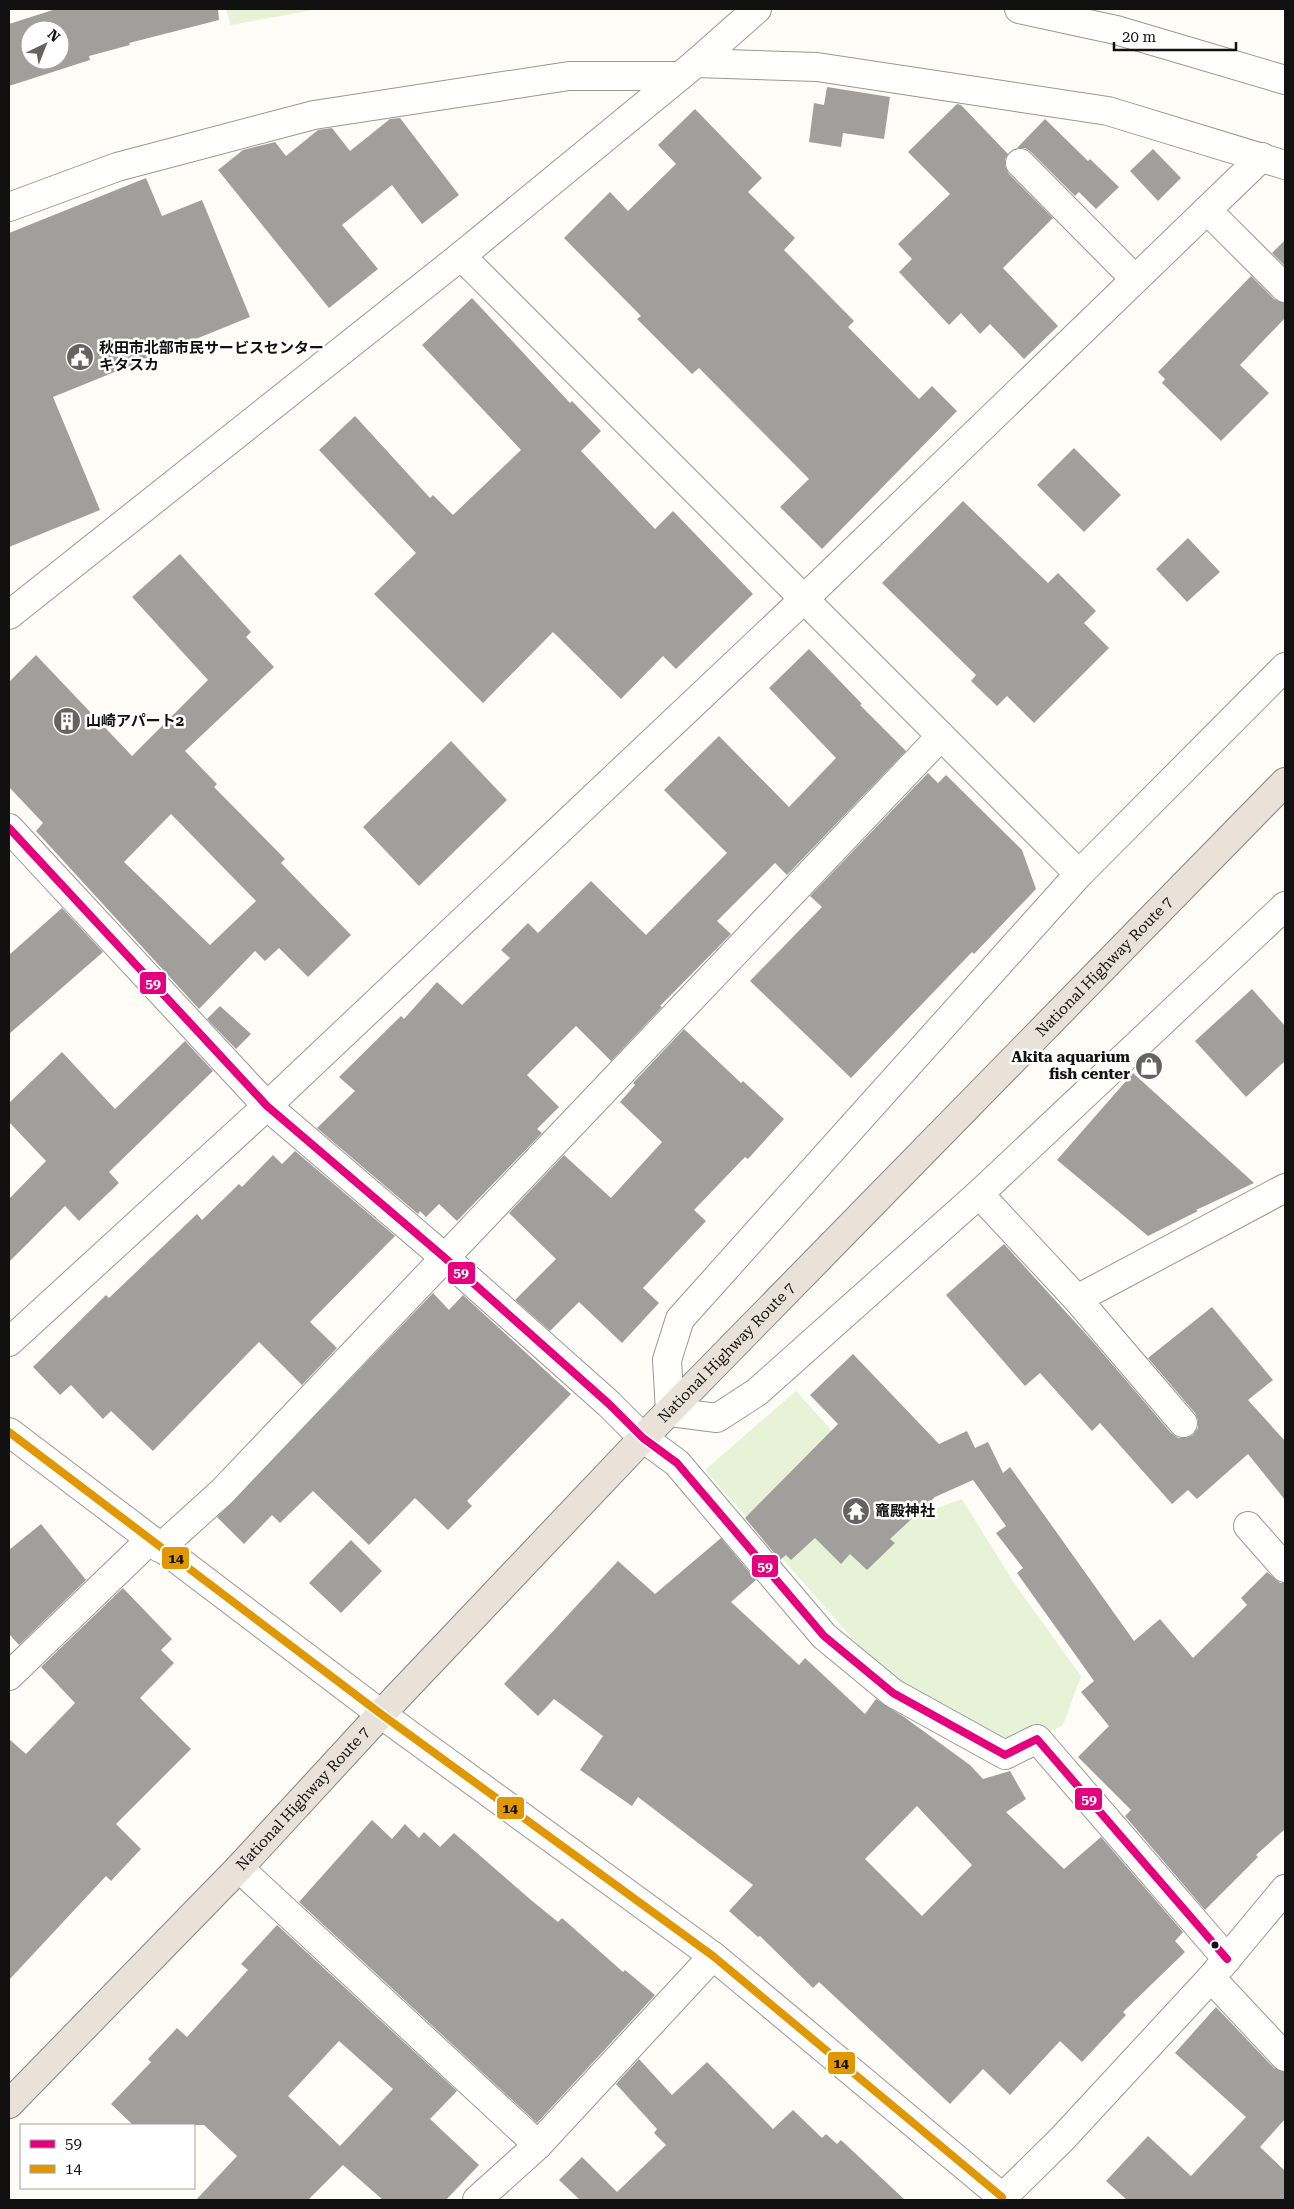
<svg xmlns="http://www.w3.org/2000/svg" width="1294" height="2209" font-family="'Roboto Serif','Noto Sans JP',serif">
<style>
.green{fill:#e7f3d7}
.building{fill:#a19f9c;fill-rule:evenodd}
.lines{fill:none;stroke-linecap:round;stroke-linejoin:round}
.minor-casing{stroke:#979795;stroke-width:30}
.highway-casing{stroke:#858482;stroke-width:30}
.minor{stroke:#fffffe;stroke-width:28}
.highway{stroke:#eae1d8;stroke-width:28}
.bus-1-casing{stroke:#fff;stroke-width:11}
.bus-2-casing{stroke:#fff;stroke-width:11}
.bus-1{stroke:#e5007d;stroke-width:8}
.bus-2{stroke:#e09702;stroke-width:8}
.bus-dot{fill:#111;stroke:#fff;stroke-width:2}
.labels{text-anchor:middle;stroke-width:5;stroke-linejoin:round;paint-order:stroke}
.poi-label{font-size:15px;font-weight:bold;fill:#111;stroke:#fff;text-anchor:start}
.street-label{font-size:15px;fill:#111;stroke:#fff}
.line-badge{stroke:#fff;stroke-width:2}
.badge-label{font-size:14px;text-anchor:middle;font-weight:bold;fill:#fff}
.pale-badge-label{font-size:14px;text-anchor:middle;font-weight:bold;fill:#111}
</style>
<rect width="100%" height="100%" fill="#fdfcf7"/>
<g class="green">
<polygon points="226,9 319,9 231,25"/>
<polygon points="796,1391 906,1512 929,1511 962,1499 1014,1583 1081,1676 1063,1725 1005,1755 907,1701 705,1470"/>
</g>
<g class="building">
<path d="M56 9H218L219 20 129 43 130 45 89 56 90 60 9 86V24ZM30 30H60V60H30Z"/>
<polygon points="827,87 890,97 884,139 843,133 841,147 809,142 814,103 824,105"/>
<polygon points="957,104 961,105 1008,154 1005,159 1005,166 1009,174 1053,218 1003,268 1058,326 1024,359 990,324 980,334 961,313 949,325 899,272 912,259 898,244 950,194 908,152"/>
<polygon points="695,109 762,178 748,192 795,238 784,250 854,321 848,327 919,399 932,386 957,411 822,549 780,507 809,479 699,368 692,374 637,319 641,316 564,238 610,192 628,211 676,164 658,145"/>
<polygon points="400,118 459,195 422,224 392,185 342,225 378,269 329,308 218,170 243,150 275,142 286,156 318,130 332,128 350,151 390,119"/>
<polygon points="1045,119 1088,161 1090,159 1119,187 1096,209 1079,192 1075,196 1031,152 1025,148 1017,148"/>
<polygon points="1153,149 1181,178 1158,201 1130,171"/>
<polygon points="146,178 162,216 202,200 250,317 53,397 100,510 9,547 9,233"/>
<polygon points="1285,240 1285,266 1272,253"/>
<polygon points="1251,276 1274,299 1285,303 1285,318 1240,365 1269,393 1221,441 1162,383 1165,379 1158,372"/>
<polygon points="472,298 570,403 572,401 601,431 581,451 655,529 673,511 753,594 676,669 663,656 621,699 553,632 483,703 374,594 416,553 319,450 355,416 430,498 433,495 453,515 521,450 422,345"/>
<polygon points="1074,448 1121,495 1084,532 1037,485"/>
<polygon points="963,501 1048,583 1058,573 1096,611 1084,623 1109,648 1034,723 1007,696 997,706 971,681 976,675 882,583"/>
<polygon points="1188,538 1220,572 1187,602 1156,569"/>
<path d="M180 554 251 632 246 637 274 667 185 751 217 784 214 787 285 859 281 863 351 935 308 977 279 948 265 961 255 951 199 1009 36 831 43 823 9 787V682L36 655 132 756 208 680 132 597ZM171 814 256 901 210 945 124 862Z"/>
<polygon points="809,649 862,704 860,705 906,751 787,875 775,863 717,921 731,934 660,1006 662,1007 611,1061 576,1026 527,1075 559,1107 537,1129 542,1133 457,1221 439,1204 426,1217 420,1211 418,1214 317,1128 355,1091 339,1077 401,1016 404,1019 437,982 462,1005 510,958 501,950 528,923 538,933 591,881 646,935 727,853 664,790 719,736 789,807 836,758 769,688"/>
<polygon points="451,741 507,800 419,886 363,827"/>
<polygon points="928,773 938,783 946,775 1022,850 1036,889 974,954 972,952 851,1078 750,981 822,907 810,896"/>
<polygon points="62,908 103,952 9,1034 9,955"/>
<polygon points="1252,989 1285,1026 1285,1061 1246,1097 1195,1041"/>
<polygon points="220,1006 251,1034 236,1049 207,1019"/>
<polygon points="684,1029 741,1083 743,1081 784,1119 748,1159 745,1157 694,1210 706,1221 643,1288 659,1303 622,1343 579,1302 550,1331 515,1300 556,1259 509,1213 564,1155 611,1198 662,1142 620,1102 635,1085 633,1083"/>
<polygon points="185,1041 213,1071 109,1172 119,1183 79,1221 65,1206 9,1262 9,1199 46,1161 9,1122 9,1103 62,1052 115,1109"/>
<polygon points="1133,1073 1254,1183 1196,1210 1198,1211 1148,1236 1057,1160"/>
<polygon points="295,1151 395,1236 310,1322 337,1348 302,1385 259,1342 153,1451 111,1411 103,1419 71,1385 60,1395 33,1367 106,1295 109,1298 197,1214 202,1220 239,1184 242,1187 273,1155 282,1164"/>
<polygon points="1004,1244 1094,1343 1171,1433 1178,1438 1186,1438 1193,1435 1198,1428 1198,1420 1195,1413 1148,1358 1212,1307 1273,1380 1248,1400 1285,1441 1285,1500 1248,1454 1197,1499 1188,1490 1172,1504 1100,1423 1092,1431 1040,1373 1025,1386 946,1295"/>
<polygon points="433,1293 449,1310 463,1295 571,1394 467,1501 472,1506 448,1530 415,1498 369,1545 313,1491 280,1523 272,1515 244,1544 217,1517"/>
<polygon points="853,1354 939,1444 967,1431 975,1448 988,1442 1003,1473 1010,1467 1134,1641 1160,1619 1193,1658 1247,1605 1241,1598 1267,1572 1280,1583 1285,1583 1285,1829 1256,1855 1258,1857 1205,1910 1125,1816 1131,1810 1078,1757 1109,1726 1081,1692 1094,1681 1017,1573 1023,1568 996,1533 1006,1526 973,1480 935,1497 890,1539 895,1543 867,1570 850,1554 841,1564 815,1538 791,1560 786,1555 780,1560 745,1518 838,1424 810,1395"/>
<polygon points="41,1524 86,1580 19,1645 9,1634 9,1550"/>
<path d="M721 1538 756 1580 731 1602 799 1665 805 1658 865 1714 876 1699 904 1717 970 1765 983 1779 1010 1771 1026 1799 1006 1812 1064 1869 1101 1837 1183 1932 1175 1941 1185 1952 1123 2012 1126 2015 1082 2062 1060 2041 1010 2095 983 2069 950 2104 819 1982 813 1988 760 1936 758 1937 729 1911 753 1885 638 1797 632 1806 580 1770 603 1736 554 1699 538 1716 504 1684 618 1561 655 1594ZM917 1806 972 1865 922 1916 865 1859Z"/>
<polygon points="351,1540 382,1571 341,1613 309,1583"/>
<polygon points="123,1588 172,1639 161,1650 174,1663 140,1698 191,1749 116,1824 141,1849 111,1881 106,1876 9,1980 9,1739 26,1754 75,1703 41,1667"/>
<polygon points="372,1820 392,1839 405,1824 419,1838 424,1832 440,1847 454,1833 531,1900 558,1922 562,1918 623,1972 625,1970 655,1995 537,2123 299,1902"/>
<path d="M277 1925 457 2091 430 2119 479 2165 446 2200H383L343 2165 308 2200H196L237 2156 204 2125H133L111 2104 151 2062 148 2059 177 2028 187 2037 248 1970 241 1964ZM339 2041 393 2089 340 2146 288 2096Z"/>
<polygon points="1216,2007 1274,2068 1285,2072 1285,2119 1260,2147 1285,2171 1285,2200 1127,2200 1106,2181 1148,2136 1191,2176 1246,2117 1175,2053"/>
<polygon points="639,2059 672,2095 707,2062 773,2129 793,2110 822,2138 826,2134 837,2144 841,2140 905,2200 580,2200 559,2180 582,2157 617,2192 666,2145 654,2133 657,2129 616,2084"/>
</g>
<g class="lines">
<g class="minor-casing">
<g id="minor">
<polyline points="1019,9 1116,30 1285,80"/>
<polyline points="696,63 817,67 1108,111 1285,165"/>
<polyline points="1020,163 1135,279"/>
<polyline points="9,207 117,167 314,115 569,76 680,76"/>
<polyline points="1207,210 1285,288"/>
<polyline points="461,256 1079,874"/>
<polyline points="9,615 461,256 696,63 757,9"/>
<polyline points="1285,667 1079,874 680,1319 667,1360 670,1412 717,1418 757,1392 979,1194 1285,906"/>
<polyline points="9,828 267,1106 445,1258 609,1404 643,1438 677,1463 824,1636 893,1693 1005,1755 1037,1739 1227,1959"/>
<polyline points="979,1194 1077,1299 1285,1188"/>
<polyline points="1077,1299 1183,1423"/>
<polyline points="9,1342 267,1106 804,599 1262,157"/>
<polyline points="9,1432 381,1714 713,1956 1002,2197"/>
<polyline points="1248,1526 1285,1568"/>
<polyline points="160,1548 222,1492 941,736"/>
<polyline points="9,1676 150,1540"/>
<polyline points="239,1868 538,2145"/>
<polyline points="1211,1978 1285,2057"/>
<polyline points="477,2200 538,2145 713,1956"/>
<polyline points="1000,2200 1062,2139 1211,1978 1285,1889"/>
</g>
</g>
<g class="highway-casing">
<g id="highway">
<path id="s1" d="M9 2104 239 1868 381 1714 643 1438 1285 782"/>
</g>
</g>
<use href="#minor" class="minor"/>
<use href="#highway" class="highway"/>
<g class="bus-1-casing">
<polyline id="bus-1" points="9,828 267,1106 445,1258 609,1404 643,1438 677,1463 824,1636 893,1693 1005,1755 1037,1739 1227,1959"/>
</g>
<g class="bus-2-casing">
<polyline id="bus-2" points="9,1432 381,1714 713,1956 1002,2197"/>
</g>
<use href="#bus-1" class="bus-1"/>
<use href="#bus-2" class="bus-2"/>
</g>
<defs>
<g id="civic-disc" transform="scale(1.4375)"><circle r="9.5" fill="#646362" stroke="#fff"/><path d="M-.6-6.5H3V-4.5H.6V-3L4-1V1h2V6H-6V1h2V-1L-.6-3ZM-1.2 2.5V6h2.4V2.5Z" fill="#fff"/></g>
<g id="building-disc" transform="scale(1.4375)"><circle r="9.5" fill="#646362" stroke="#fff"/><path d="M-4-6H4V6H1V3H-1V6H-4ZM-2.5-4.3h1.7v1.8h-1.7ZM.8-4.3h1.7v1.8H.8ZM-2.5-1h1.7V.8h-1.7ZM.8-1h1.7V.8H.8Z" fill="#fff"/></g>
<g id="shop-disc" transform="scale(1.4375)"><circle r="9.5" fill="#646362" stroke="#fff"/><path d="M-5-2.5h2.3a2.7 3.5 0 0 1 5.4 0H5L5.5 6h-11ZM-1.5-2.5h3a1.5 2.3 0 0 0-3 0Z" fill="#fff"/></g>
<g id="temple-disc" transform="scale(1.4375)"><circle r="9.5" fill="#646362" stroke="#fff"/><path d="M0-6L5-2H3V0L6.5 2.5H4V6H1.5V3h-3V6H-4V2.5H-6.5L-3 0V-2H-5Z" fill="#fff"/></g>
</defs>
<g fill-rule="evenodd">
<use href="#civic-disc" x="80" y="357"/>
<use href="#building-disc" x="67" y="721"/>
<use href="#shop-disc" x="1149" y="1066"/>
<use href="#temple-disc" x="856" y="1511"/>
</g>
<circle class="bus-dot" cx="1215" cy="1945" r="4.5"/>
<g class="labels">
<g class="poi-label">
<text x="99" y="353">秋田市北部市民サービスセンター<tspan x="99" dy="17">キタスカ</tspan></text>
<text x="86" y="726">山崎アパート2</text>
<text x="1130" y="1062" text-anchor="end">Akita aquarium<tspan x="1130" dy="17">fish center</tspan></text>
<text x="875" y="1516">竈殿神社</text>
</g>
<g class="street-label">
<text dy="5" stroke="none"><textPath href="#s1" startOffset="1579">National Highway Route 7</textPath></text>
<text dy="5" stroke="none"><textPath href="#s1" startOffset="1039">National Highway Route 7</textPath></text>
<text dy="5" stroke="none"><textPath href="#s1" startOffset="424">National Highway Route 7</textPath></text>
</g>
</g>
<g class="line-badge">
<rect x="139" y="971" width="28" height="24" rx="5" fill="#e5007d"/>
<rect x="447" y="1261" width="29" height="24" rx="5" fill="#e5007d"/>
<rect x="161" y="1546" width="29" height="24" rx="5" fill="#e09702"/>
<rect x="751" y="1554" width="28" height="24" rx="5" fill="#e5007d"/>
<rect x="1074" y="1787" width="29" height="24" rx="5" fill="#e5007d"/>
<rect x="496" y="1796" width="29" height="24" rx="5" fill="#e09702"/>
<rect x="827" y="2051" width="29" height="24" rx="5" fill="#e09702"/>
</g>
<g class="badge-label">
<text x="153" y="988">59</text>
<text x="461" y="1277">59</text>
<text x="765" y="1571">59</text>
<text x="1089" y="1804">59</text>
</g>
<g class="pale-badge-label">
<text x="176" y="1563">14</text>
<text x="510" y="1813">14</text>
<text x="841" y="2068">14</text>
</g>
<rect width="1294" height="2209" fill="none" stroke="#111111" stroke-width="20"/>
<rect x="20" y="2124" width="175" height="65" fill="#ffffff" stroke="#a0a0a0"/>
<rect x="30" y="2140" width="25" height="8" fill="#e5007d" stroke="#a0a0a0"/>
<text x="65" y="2149" font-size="15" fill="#111111">59</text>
<rect x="30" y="2165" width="25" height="8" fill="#e09702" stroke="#a0a0a0"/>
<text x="65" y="2174" font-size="15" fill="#111111">14</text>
<g transform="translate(45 45) rotate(43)"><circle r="24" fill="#ffffff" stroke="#a0a0a0"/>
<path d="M0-4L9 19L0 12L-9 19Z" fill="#646362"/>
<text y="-8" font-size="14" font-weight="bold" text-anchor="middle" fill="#111111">N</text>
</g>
<path d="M1114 42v8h122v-8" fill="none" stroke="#111111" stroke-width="2.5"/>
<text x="1122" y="42" font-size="15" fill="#111111" stroke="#ffffff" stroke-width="4" paint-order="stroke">20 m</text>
</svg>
